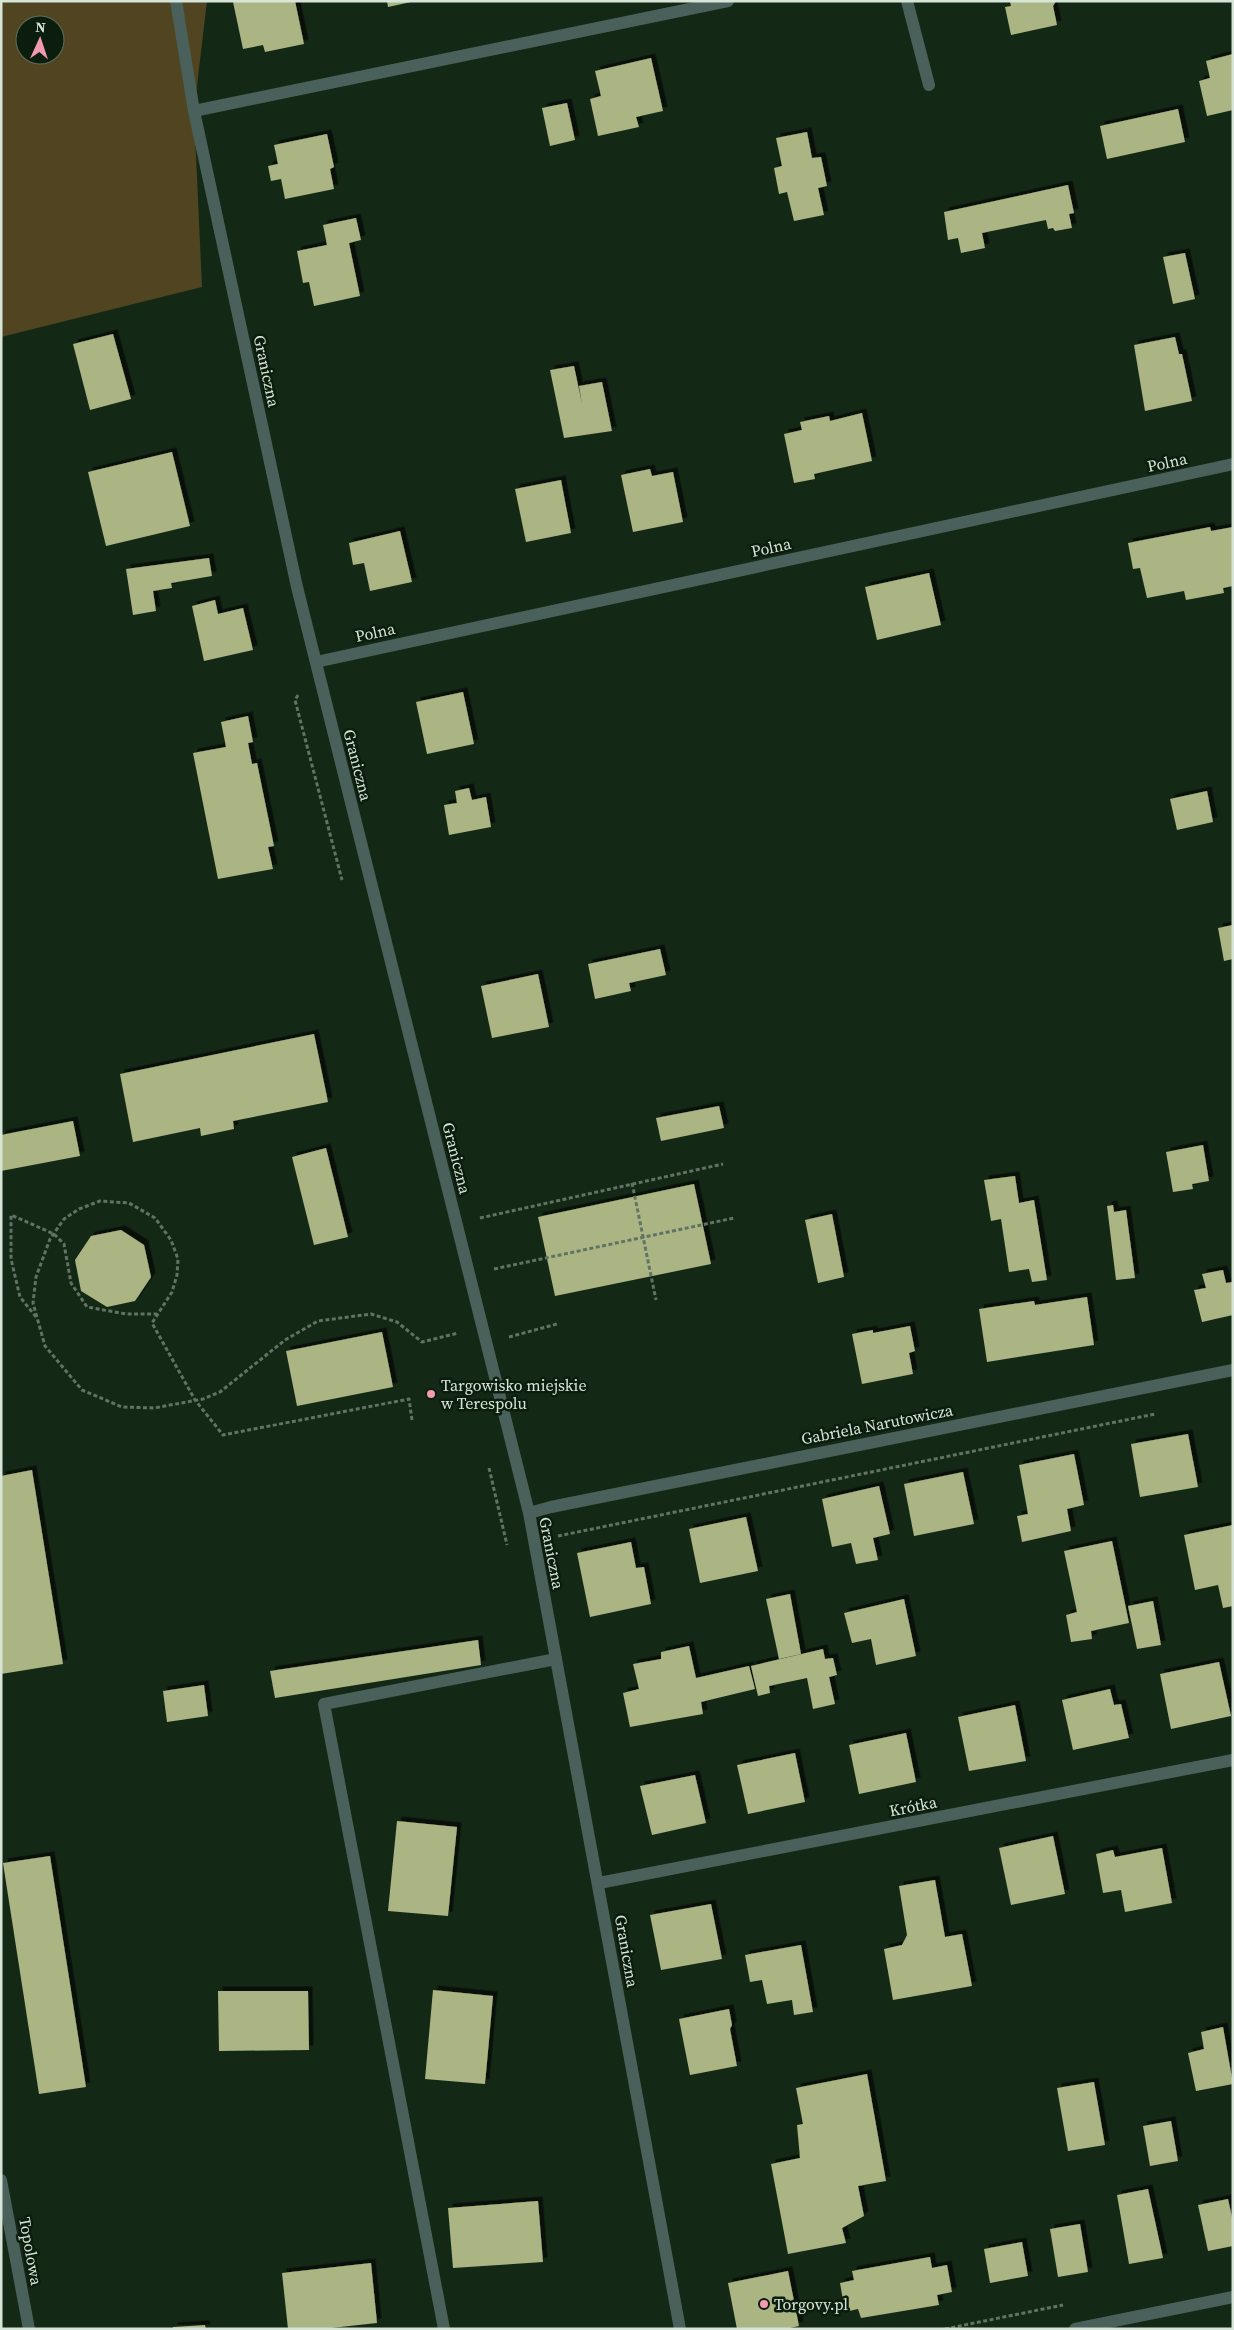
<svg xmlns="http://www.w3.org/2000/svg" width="1234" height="2330" font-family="'Source Serif 4',serif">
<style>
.green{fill:#514421;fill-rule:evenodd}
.building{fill:#aab583;filter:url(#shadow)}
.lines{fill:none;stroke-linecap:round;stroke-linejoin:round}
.path{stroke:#617363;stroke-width:3;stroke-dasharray:4 2.5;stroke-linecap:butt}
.lane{stroke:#49615a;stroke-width:12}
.street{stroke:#49615a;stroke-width:12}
.poi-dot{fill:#f29ab0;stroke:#0b1e0d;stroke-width:2}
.labels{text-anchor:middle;stroke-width:5;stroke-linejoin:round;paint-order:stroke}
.street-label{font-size:16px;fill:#d7e4d8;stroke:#0b1e0d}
.poi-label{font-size:16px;fill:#d7e4d8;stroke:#0b1e0d;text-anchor:start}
</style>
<defs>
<filter id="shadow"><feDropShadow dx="4.5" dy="-4.5" stdDeviation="0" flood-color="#0009"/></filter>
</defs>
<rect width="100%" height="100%" fill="#142816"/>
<path class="green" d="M1 1H207L194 111 202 287 1 337ZM25 25H55V55H25Z"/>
<g class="building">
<polygon points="239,1 295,1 304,44 265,52 263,45 243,49 233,2"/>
<polygon points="387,1 411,1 411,2 388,7"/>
<polygon points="1010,1 1056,1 1053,6 1057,25 1011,35 1005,7 1011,6"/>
<polygon points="1233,54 1233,110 1207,116 1199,81 1210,78 1206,61"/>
<polygon points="651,58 663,111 636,117 639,127 598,136 590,99 601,96 595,71"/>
<polygon points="567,103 575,140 550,146 542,108"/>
<polygon points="1178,109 1185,142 1107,159 1100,126"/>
<polygon points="807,132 812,158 821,157 827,186 818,188 824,215 794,221 787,192 779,194 774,168 782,166 776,138"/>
<polygon points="327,134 334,167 330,169 334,189 285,199 281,179 271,181 268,166 278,164 274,145"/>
<polygon points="1068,185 1074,213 1069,214 1072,228 1055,231 1053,228 1048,229 1046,220 982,233 985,248 961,253 958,238 948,240 944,212"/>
<polygon points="356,218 361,240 349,243 360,296 314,306 309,282 303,283 297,251 327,245 323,225"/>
<polygon points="1185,253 1195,299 1173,304 1163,257"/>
<polygon points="113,334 131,399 90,410 73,344"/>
<polygon points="1175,337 1179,354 1182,354 1192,401 1145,411 1134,345"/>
<polygon points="574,366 582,404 579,386 602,382 612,431 564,438 550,370"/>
<polygon points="862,413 872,461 814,474 815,479 794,483 784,434 802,430 800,422 829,416 830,421"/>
<polygon points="172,452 190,526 106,546 88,472"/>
<polygon points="650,469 652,476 673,472 683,522 633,532 621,475"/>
<polygon points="561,480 571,533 526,542 515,489"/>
<polygon points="1210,527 1211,531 1233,527 1233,586 1223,588 1224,593 1186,600 1184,591 1147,598 1140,568 1133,569 1128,543"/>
<polygon points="400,531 412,582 370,591 364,563 353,565 349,543"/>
<polygon points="209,558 212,576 171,583 172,588 153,591 156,611 133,615 126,569"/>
<polygon points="929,573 941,625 877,640 865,587"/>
<polygon points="215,600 218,614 243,608 253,650 204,661 192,606"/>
<polygon points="463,692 474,744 427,754 416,702"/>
<polygon points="248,716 253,742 248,743 252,764 257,763 274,846 268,847 273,869 218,879 193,753 226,747 221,722"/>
<polygon points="469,788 472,800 486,797 491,827 449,835 444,805 457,803 455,791"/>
<polygon points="1207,791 1213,822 1177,830 1170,799"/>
<polygon points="1233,925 1233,959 1224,961 1218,928"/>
<polygon points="660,949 666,975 629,983 631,991 595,999 588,964"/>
<polygon points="538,974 549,1027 492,1038 481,986"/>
<polygon points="314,1034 328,1102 233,1121 234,1129 201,1136 200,1128 133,1142 120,1074"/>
<polygon points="719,1106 724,1128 661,1141 656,1118"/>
<polygon points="73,1121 80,1156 1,1171 1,1135"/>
<polygon points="1203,1145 1209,1181 1192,1184 1193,1189 1173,1192 1166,1152"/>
<polygon points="326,1148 348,1237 314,1245 292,1157"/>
<polygon points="1015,1176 1019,1203 1034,1200 1047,1280 1032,1282 1029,1269 1009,1272 1001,1219 991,1221 984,1180"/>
<polygon points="694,1184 711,1264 555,1296 538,1217"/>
<polygon points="1113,1205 1114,1212 1126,1210 1135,1278 1116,1280 1107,1206"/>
<polygon points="832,1214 844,1277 818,1283 805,1220"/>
<polygon points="121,1230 144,1245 151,1277 135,1301 107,1307 81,1291 75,1260 91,1236"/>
<polygon points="1223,1270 1226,1283 1233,1282 1233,1315 1202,1322 1194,1290 1206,1288 1202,1274"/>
<polygon points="1087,1297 1094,1345 987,1362 979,1309 1034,1301 1035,1305"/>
<polygon points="910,1326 915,1351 909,1353 913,1374 862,1384 852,1334 873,1330 873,1333"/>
<polygon points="382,1332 393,1387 297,1406 286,1351"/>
<polygon points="1188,1434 1198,1487 1140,1497 1131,1444"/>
<polygon points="1074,1454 1084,1505 1067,1509 1071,1531 1022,1542 1017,1516 1028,1514 1019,1465"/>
<polygon points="32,1470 63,1664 1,1674 1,1476"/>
<polygon points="963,1472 974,1524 914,1536 904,1484"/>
<polygon points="879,1486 890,1534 873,1538 878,1560 856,1564 851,1543 832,1547 822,1499"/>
<polygon points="746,1517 758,1571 700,1583 689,1529"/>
<polygon points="1233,1525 1233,1606 1223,1608 1218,1585 1195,1590 1184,1535"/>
<polygon points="1112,1541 1129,1623 1091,1631 1092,1639 1071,1642 1066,1615 1077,1612 1064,1551"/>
<polygon points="631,1542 636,1568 644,1567 651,1604 590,1617 577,1553"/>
<polygon points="790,1594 801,1654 779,1659 766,1599"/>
<polygon points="904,1599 916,1656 876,1665 871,1639 852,1643 844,1613"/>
<polygon points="1153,1601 1161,1645 1137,1649 1128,1606"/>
<polygon points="478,1640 481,1665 275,1698 270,1671"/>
<polygon points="689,1646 696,1678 749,1666 755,1689 701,1702 703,1714 630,1727 623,1693 639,1689 633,1664 661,1659 661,1652"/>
<polygon points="823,1649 825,1659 833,1658 837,1675 829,1677 835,1704 813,1709 807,1678 769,1686 770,1693 758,1696 751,1666"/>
<polygon points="1219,1662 1231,1716 1171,1729 1160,1674"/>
<polygon points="204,1685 208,1716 167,1722 163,1691"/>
<polygon points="1110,1689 1114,1705 1121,1704 1129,1738 1073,1750 1062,1700"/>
<polygon points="1015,1705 1026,1761 969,1771 958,1717"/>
<polygon points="906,1733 916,1782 859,1794 849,1745"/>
<polygon points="795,1753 805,1802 748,1814 737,1765"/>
<polygon points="695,1775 706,1823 652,1835 640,1786"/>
<polygon points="397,1821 457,1827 448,1916 388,1911"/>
<polygon points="1053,1836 1065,1894 1011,1905 999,1848"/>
<polygon points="1162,1848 1172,1903 1125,1912 1121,1890 1103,1893 1096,1854 1113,1850 1115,1857"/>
<polygon points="50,1856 86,2087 39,2094 3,1863"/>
<polygon points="935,1880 945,1937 962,1934 972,1986 893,2000 884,1949 902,1945 907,1935 899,1886"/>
<polygon points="711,1904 722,1959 661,1970 650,1915"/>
<polygon points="801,1945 813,2012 794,2015 792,2000 767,2004 762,1980 750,1982 745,1955"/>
<polygon points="433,1990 493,1996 485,2084 425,2079"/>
<polygon points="218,1991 308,1991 309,2050 219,2051"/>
<polygon points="729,2009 732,2025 730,2029 737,2066 690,2075 679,2019"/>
<polygon points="1223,2027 1233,2084 1196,2091 1188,2053 1204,2049 1201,2032"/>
<polygon points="867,2074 886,2181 858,2186 864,2216 842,2228 846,2243 788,2254 771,2164 800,2158 797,2125 803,2124 796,2088"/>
<polygon points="1094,2082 1105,2145 1068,2151 1057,2088"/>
<polygon points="1171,2121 1178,2161 1150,2166 1143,2126"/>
<polygon points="1148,2189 1163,2258 1129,2264 1117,2195"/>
<polygon points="1228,2199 1233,2222 1233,2246 1208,2251 1198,2205"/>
<polygon points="538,2201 543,2262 453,2268 448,2208"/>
<polygon points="1080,2224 1088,2272 1058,2277 1050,2229"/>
<polygon points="1022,2242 1028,2276 990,2283 984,2249"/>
<polygon points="930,2257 932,2268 947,2265 952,2292 937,2295 939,2305 861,2318 858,2309 845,2312 840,2283 854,2280 852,2271"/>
<polygon points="371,2263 377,2323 322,2329 288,2329 282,2273"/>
<polygon points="788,2271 799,2326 785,2329 737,2329 728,2283"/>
<polygon points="205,2325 206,2329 173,2329 173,2327"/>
</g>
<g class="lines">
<g class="path">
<polyline points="298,695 295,700 342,880"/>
<polyline points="632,1183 656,1300"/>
<polyline points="480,1218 723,1164"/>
<polyline points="494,1269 734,1218"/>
<polyline points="36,1317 20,1297 11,1259 11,1215 54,1234 64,1244 71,1283 87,1307 126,1314 157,1314"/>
<polyline points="509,1337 557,1324"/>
<polyline points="412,1420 409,1399 223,1435 195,1400 152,1323 172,1292 177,1275 178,1259 171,1240 155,1218 129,1203 100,1201 79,1209 64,1219 50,1239 36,1277 33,1303 45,1346 82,1390 122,1407 154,1408 203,1399 220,1392 285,1340 318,1321 371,1314 397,1322 422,1342 458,1333"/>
<polyline points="489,1468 507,1545"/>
<polyline points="558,1536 1155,1414"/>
<polyline points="945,2329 1063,2305"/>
</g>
<g class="lane">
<polyline points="907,1 929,85"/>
<polyline points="194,111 728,1"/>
<polyline points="444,2329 324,1704 556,1659"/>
</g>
<g class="street">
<polyline points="176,1 194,111 297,587 529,1513 680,2329"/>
<polyline points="316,662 1233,464"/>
<polyline points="529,1513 551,1507 1233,1370"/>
<polyline points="599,1883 1233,1760"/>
<polyline points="1,2180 29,2329"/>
<polyline points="1075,2329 1233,2297"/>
</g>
</g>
<g class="poi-dot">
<circle cx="431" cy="1394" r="5"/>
<circle cx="764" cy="2304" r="5"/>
</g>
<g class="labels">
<g class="street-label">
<text transform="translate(267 371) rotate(78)" y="6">Graniczna</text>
<text transform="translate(1167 462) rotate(-12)" y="6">Polna</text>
<text transform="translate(771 547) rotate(-12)" y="6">Polna</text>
<text transform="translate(375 632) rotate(-12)" y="6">Polna</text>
<text transform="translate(358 765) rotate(76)" y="6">Graniczna</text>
<text transform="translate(457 1158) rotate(76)" y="6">Graniczna</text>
<text transform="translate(877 1424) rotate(-11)" y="6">Gabriela Narutowicza</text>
<text transform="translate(552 1553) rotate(79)" y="6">Graniczna</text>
<text transform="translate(913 1806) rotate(-11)" y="6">Krótka</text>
<text transform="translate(627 1951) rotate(80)" y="6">Graniczna</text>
<text transform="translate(31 2251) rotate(80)" y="6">Topolowa</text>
</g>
<g class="poi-label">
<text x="441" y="1391">Targowisko miejskie<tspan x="441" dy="18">w Terespolu</tspan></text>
<text x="774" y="2310">Torgovy.pl</text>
</g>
</g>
<rect width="1234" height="2330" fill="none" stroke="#d7e4d8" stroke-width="5"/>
<g transform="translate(40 40) rotate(3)"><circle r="24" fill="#0b1e0d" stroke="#5d6d5e"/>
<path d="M0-4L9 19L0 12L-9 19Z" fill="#f29ab0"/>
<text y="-8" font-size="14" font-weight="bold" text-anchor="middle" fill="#d7e4d8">N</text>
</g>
</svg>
